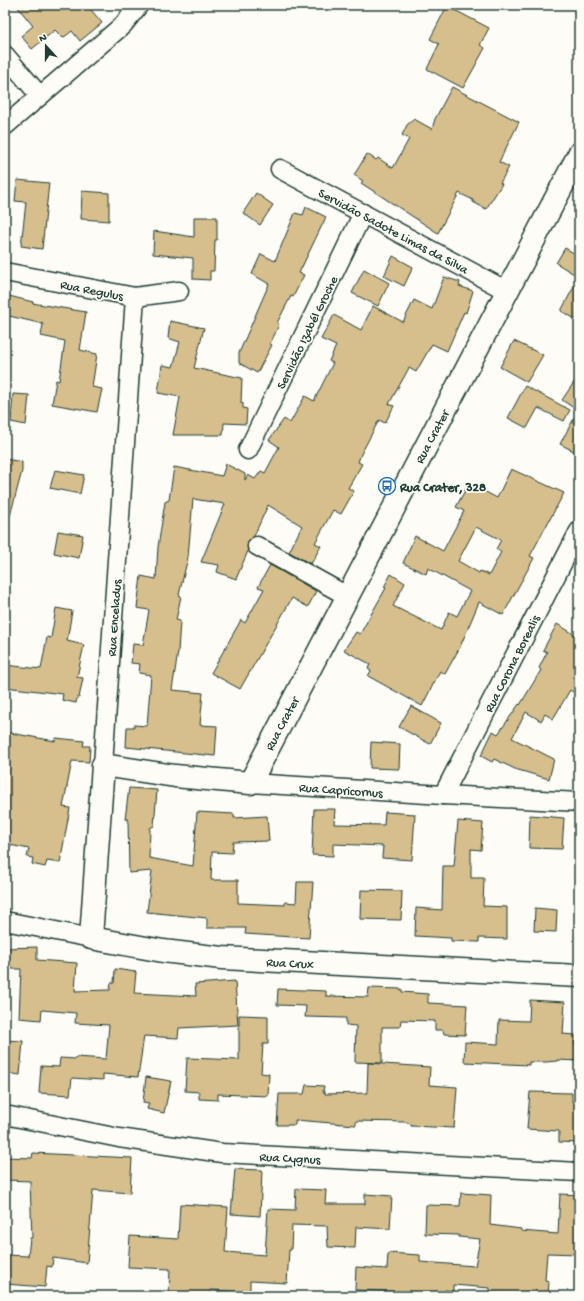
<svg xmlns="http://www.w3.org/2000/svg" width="584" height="1301" font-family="'Gochi Hand',sans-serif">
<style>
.building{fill:#d6be8d;stroke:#1f3d34;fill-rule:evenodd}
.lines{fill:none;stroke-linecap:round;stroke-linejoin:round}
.minor-casing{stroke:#1f3d34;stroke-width:21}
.tertiary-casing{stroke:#1f3d34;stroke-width:25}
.minor{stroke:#fdfcf7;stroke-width:18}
.tertiary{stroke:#fdfcf7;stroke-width:22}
.labels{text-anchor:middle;stroke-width:3.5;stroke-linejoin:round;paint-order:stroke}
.street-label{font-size:13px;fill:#1f3d34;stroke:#fdfcf7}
.poi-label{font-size:13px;font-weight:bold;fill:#1f3d34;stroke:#fdfcf7;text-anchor:start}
</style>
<rect width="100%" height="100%" fill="#fdfcf7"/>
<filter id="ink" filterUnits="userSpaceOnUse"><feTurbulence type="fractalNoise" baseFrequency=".025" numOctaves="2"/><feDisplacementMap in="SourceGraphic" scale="8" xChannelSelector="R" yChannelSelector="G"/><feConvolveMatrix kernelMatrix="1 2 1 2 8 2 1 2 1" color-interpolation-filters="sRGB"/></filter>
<g filter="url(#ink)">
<g class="building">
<polygon points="16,5 87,5 102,23 80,41 72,31 63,38 55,30 32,49 21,36 33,26"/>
<polygon points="447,6 489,28 480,45 485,48 463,88 427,69 439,44 430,39"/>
<polygon points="452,87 519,122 499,162 509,167 500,183 502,184 486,209 473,202 473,200 459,193 438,233 361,183 363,181 354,175 367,154 376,160 378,158 393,168 409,139 402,135 407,125 414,119 432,129 435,119"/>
<polygon points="17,180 49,183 42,249 21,246 26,202 15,201"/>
<polygon points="82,191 109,193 109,221 81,219"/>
<polygon points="256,193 273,205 260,225 243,213"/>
<polygon points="306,207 326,217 299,273 304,275 293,297 291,296 277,323 279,325 270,344 272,345 257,373 239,363 239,353 269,284 252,274 261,254 275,261 295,213 303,215"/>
<polygon points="194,217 217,217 217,240 215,240 214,271 210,271 210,280 193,279 193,258 153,254 154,231 194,237"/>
<polygon points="565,248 579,256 579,321 561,311 579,277 556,263"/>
<polygon points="393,256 413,267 404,286 384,276"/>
<polygon points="364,269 389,283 378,306 352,293"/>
<polygon points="444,277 460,282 459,286 473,291 466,313 464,312 447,351 432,344 416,372 409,368 389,404 394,406 385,423 379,420 361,454 358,462 362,464 348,488 354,491 341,514 333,510 315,543 321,546 311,564 289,552 302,526 268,505 254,536 248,541 248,551 236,579 217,572 219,565 201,562 225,504 193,499 188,557 179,595 181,596 176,620 180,621 178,652 172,690 203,693 200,725 217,726 215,756 126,747 127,727 134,727 134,725 147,726 151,675 139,673 140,664 131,663 133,644 143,645 149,610 137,608 141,576 156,579 158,547 165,502 169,500 174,467 222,476 226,464 245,474 245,480 248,475 255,479 261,471 265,473 279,447 269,440 284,419 290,423 305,396 314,401 333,363 329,361 336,346 321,339 334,315 361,330 373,306 403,322 414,300 432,309"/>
<polygon points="5,295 33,302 32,303 86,312 80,350 97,354 92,387 102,389 97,412 52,404 56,380 59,381 65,341 41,336 43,324 5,315"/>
<polygon points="170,321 204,328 194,368 242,378 241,403 243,403 243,408 247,409 246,424 224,423 223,435 173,435 180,397 158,393 162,365 173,367 180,342 168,338"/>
<polygon points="514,341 543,355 527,382 500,367"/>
<polygon points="579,375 579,454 560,444 578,411 562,400"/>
<polygon points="525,386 570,410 564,421 538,408 527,428 508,418"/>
<polygon points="13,394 29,395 26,425 11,422"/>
<polygon points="5,459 22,462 22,471 10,516 5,515"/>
<path d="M511 469 564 493 530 556 534 558 503 615 479 602 460 647 445 674 440 671 422 706 368 676 371 671 368 669 370 664 344 650 356 632 360 634 386 588 384 587 391 574 405 583 393 606 441 630 449 612 457 616 470 591 428 568 426 574 403 563 415 536 443 551 464 511 456 507 469 483 497 498ZM476 527 501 540 496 549 501 552 489 575 480 571 479 573 458 561Z"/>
<polygon points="55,470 84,475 80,494 50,488"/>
<polygon points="58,531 83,535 79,558 54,553"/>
<polygon points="270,565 316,591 308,607 292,598 240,689 211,673 241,620 245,623 264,589 258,587"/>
<polygon points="56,608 72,611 67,641 84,645 77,677 83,678 79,698 77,698 76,703 62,700 63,694 5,687 5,665 41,669 47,637 51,638"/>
<polygon points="557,624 579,637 579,696 570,690 553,719 545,714 541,721 526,712 512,738 554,759 549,779 515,769 494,759 492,762 481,756 493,731 498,734 519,704 520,705 541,670 539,668 547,652 543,650"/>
<polygon points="411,706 441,723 430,744 399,727"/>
<polygon points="5,732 55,741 56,738 84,741 83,746 90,746 89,762 72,761 63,807 70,808 60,863 47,861 45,867 32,864 33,858 27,857 29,849 5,844"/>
<polygon points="371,742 400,744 399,769 370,768"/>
<polygon points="129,788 157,790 154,826 150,828 149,858 193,866 197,812 234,814 234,818 267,816 269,841 233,842 232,853 212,852 211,880 238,880 238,903 285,905 285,902 296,903 297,882 313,882 309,938 245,934 246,928 207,928 207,918 147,912 152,871 129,873 128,819 125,819"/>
<polygon points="314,809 335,809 334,824 384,825 385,812 415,814 412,860 382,858 383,846 333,844 333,856 312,855"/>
<polygon points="530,815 564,818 562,849 529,848"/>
<polygon points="458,821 483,823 481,850 471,849 471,878 484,878 483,906 507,907 507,939 479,938 479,942 451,941 451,938 415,936 416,908 442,910 443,866 454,866"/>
<polygon points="361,890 402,891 401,920 360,919"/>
<polygon points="535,908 557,910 556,932 534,931"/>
<polygon points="37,947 37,960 77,963 75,991 110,990 111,983 114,983 115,969 136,972 134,993 196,996 195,984 235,981 238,1025 179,1028 178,1038 144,1036 138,1077 103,1074 103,1080 72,1078 70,1095 39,1093 41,1066 59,1067 60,1058 76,1059 76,1057 106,1059 109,1025 75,1023 76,1013 42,1010 41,1020 19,1018 21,969 5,969 5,948"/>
<polygon points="369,988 402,989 402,992 428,994 428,1003 467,1005 465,1035 444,1034 443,1030 435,1030 435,1021 401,1020 400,1027 382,1027 382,1063 355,1062 356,1026 346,1025 346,1018 305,1017 306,1006 277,1005 278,989 326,991 326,996 368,997"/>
<polygon points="530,1000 565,1002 563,1034 575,1035 575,1045 579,1045 579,1061 557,1060 557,1061 546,1062 529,1062 529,1065 464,1062 465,1042 498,1044 499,1020 529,1021"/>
<polygon points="239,1015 268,1016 268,1044 263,1044 261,1073 269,1074 268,1096 218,1094 218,1100 199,1099 199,1092 185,1091 187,1058 239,1060"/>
<polygon points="5,1040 23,1041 20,1075 5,1073"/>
<polygon points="368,1063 430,1067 429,1085 457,1087 454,1128 411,1126 411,1124 406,1122 356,1121 356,1125 295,1120 295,1125 277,1125 279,1094 304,1094 306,1085 324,1086 323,1092 325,1092 325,1094 367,1093"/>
<polygon points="146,1077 171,1081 164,1113 147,1109 149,1103 143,1102"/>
<polygon points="530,1092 572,1093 572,1102 579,1102 579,1143 559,1142 559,1131 527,1129"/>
<polygon points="33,1153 132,1158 130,1193 93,1190 87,1263 53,1258 52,1267 47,1266 45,1287 5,1284 5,1255 28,1256 30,1238 32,1238 30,1181 5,1180 5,1157 32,1158"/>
<polygon points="235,1169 262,1170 260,1216 231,1214"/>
<polygon points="296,1189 326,1190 325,1204 365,1204 365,1194 392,1196 390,1229 356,1227 355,1248 328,1247 327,1226 292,1225 291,1250 289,1250 287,1283 250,1281 250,1292 210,1290 210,1296 169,1296 170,1269 128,1267 130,1236 178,1239 180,1204 228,1207 225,1252 265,1255 268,1209 295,1210"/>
<polygon points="461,1193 491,1195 490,1225 521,1229 521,1231 558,1234 560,1194 579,1195 579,1254 547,1253 545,1280 549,1281 548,1296 525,1296 490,1292 490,1288 453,1285 453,1291 445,1290 445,1296 421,1296 421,1294 405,1294 406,1292 355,1290 356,1267 387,1269 388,1253 420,1255 420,1262 475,1266 480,1239 459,1237 459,1235 425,1234 426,1205 460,1206"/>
</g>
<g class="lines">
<g class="minor-casing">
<g id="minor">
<polyline points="5,55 40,96"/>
<polyline points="5,126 123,25 139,5"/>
<polyline points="280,169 507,291"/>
<polyline points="5,272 135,297 179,291"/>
<polyline points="248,450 363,213"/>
<polyline points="257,546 347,596"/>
<polyline points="103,765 135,297"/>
<polyline points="250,783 443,795 579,802"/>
<polyline points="443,795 579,531"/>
<polyline points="5,921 91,938"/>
<polyline points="5,1115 119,1138 222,1153 579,1172"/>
</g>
</g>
<g class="tertiary-casing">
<polyline id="tertiary" points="579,154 250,783 175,776 103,765 91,938 163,951 222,958 579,976"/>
</g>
<use href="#minor" class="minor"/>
<use href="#tertiary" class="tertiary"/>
</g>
</g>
<defs>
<g id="bus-ring" transform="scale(0.9)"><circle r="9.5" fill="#fdfcf7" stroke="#1f6fb2" stroke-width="1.5"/><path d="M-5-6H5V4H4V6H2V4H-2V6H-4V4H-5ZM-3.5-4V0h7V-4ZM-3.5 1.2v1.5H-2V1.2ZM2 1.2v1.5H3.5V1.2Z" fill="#1f6fb2"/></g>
</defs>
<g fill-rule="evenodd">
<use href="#bus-ring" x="387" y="486"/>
</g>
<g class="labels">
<g class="street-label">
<text transform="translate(394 230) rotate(28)" y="5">Servidão Sadote Limas da Silva</text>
<text transform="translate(92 289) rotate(11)" y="5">Rua Regulus</text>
<text transform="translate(306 332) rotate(-64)" y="5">Servidão Izabél Groche</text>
<text transform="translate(431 436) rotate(-62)" y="5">Rua Crater</text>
<text transform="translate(113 618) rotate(-86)" y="5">Rua Enceladus</text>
<text transform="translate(511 663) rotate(-63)" y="5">Rua Corona Borealis</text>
<text transform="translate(281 723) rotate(-62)" y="5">Rua Crater</text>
<text transform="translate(341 789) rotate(4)" y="5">Rua Capricornus</text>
<text transform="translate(290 962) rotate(3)" y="5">Rua Crux</text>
<text transform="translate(290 1157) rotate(3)" y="5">Rua Cygnus</text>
</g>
<g class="poi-label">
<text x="400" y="491">Rua Crater, 328</text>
</g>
</g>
<rect width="584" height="1301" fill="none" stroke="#fdfcf7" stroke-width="20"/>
<rect x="10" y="10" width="564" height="1281" fill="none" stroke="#1f3d34" stroke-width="1.5" filter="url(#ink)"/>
<g transform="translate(46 46) rotate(339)" stroke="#fdfcf7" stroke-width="3" paint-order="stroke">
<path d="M0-3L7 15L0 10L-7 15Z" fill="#1f3d34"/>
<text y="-6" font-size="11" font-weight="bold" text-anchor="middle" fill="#1f3d34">N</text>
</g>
</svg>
